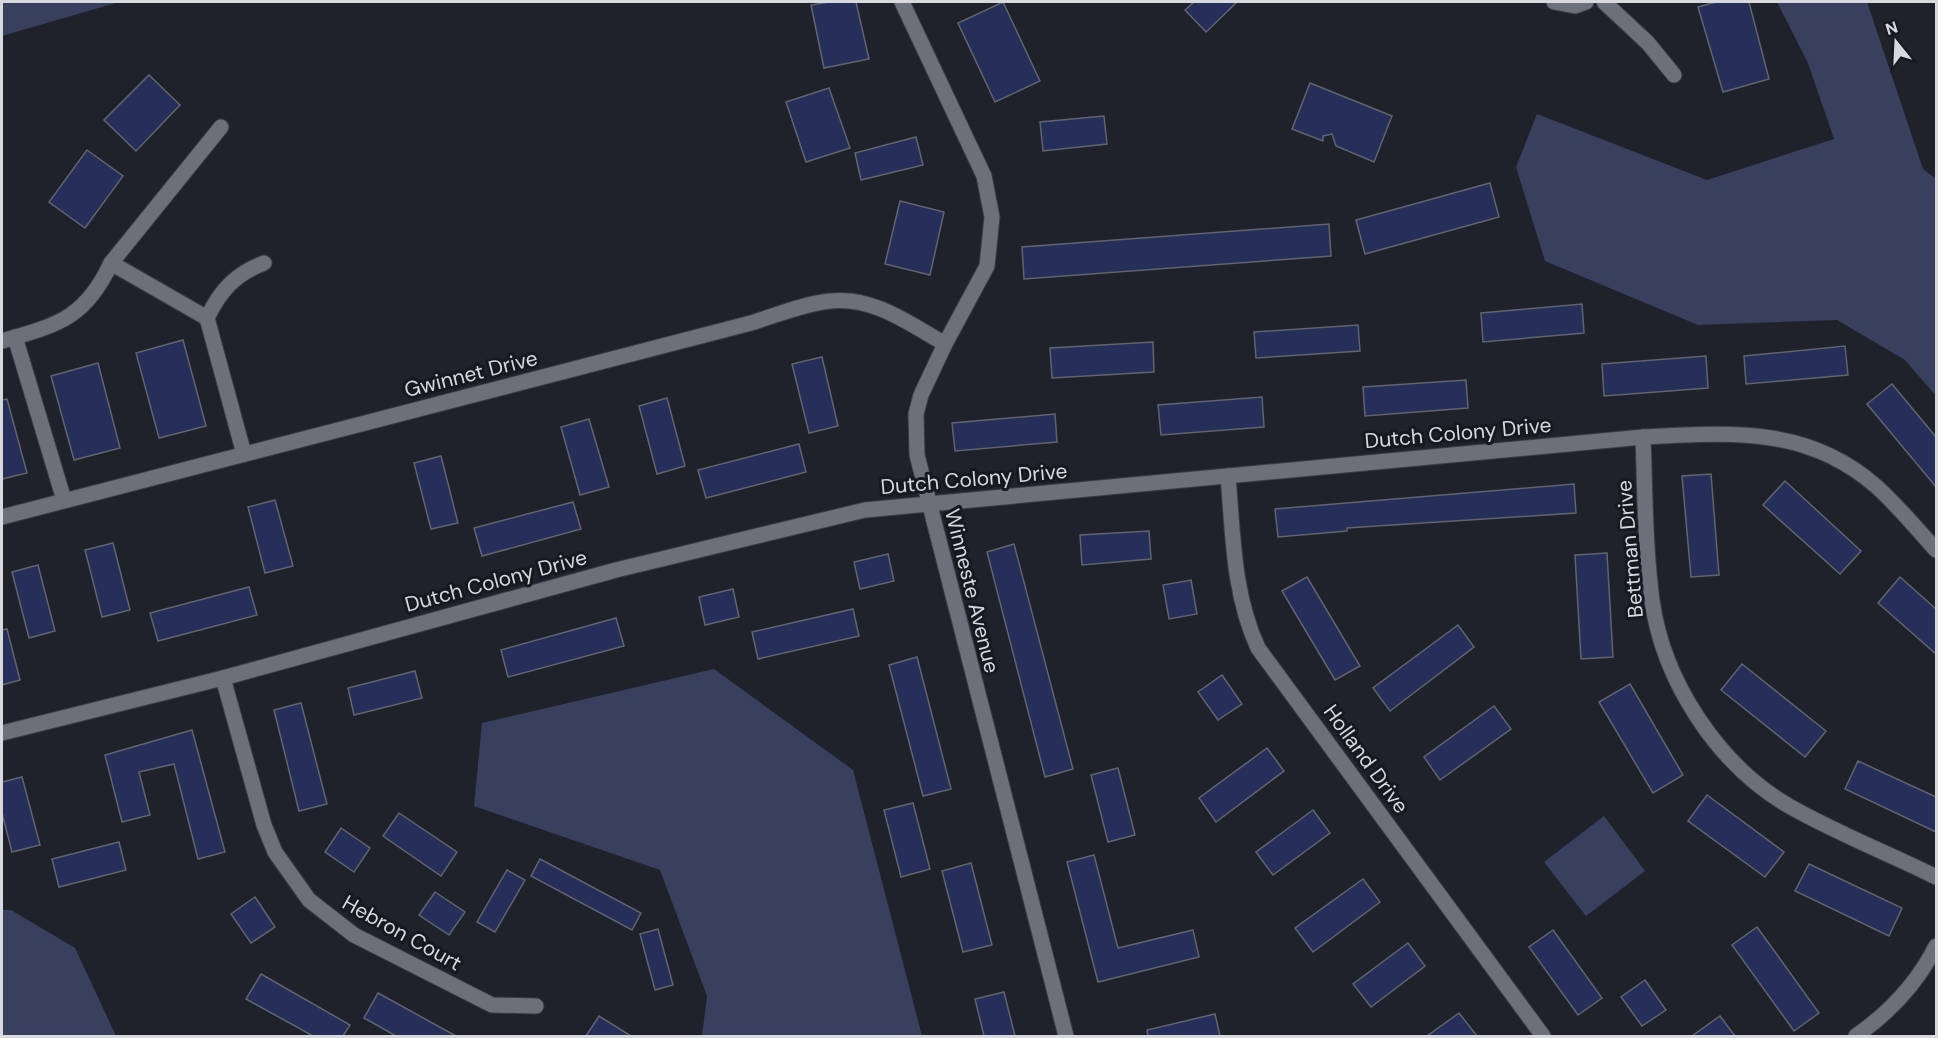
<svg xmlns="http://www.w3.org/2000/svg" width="1938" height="1038" font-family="'DM Sans',sans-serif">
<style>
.green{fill:#38405d}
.building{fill:#252f59;stroke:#61646e;stroke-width:1.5}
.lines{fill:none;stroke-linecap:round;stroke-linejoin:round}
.minor-casing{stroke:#3b3d44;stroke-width:17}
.minor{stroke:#6c707a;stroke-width:15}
.labels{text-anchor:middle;stroke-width:6;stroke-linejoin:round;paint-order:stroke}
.street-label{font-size:21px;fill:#d7d9de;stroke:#171921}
</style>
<rect width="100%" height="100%" fill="#20222b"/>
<g class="green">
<polygon points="2,2 119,2 2,36"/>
<polygon points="1777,2 1867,2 1923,169 1936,179 1936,396 1905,360 1837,320 1698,325 1545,261 1516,167 1537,114 1707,180 1834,139 1808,63"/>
<polygon points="714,669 853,770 922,1036 702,1036 707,996 660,870 474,806 482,723"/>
<polygon points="1604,816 1645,871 1586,916 1544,862"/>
<polygon points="2,910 11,910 75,948 116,1036 2,1036"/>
</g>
<g class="building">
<polygon points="829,2 856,2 869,59 824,68 811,5"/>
<polygon points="1003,2 1040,81 995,102 958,23"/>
<polygon points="1194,2 1237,2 1206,32 1185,10"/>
<polygon points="1716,2 1749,2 1769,79 1723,92 1698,7"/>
<polygon points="149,75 180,105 136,151 104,120"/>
<polygon points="1310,83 1392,116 1374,162 1336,146 1332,134 1323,136 1323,141 1292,129"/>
<polygon points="829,88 850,148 806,162 786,102"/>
<polygon points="1104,116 1107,144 1043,151 1040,122"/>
<polygon points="916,137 923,165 861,180 855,153"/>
<polygon points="87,150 123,176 85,228 49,202"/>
<polygon points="1490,183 1499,217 1365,254 1356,220"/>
<polygon points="900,201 944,212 930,275 885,264"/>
<polygon points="1329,224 1331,256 1024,279 1022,247"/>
<polygon points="1582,304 1584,333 1483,342 1481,313"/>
<polygon points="1358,325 1360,351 1256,358 1254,332"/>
<polygon points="183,340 206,426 159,438 136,353"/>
<polygon points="1153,342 1154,372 1052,378 1050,348"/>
<polygon points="1845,346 1848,375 1746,384 1744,356"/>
<polygon points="1706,356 1708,388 1604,396 1602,364"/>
<polygon points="822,357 838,426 809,433 792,364"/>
<polygon points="98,363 120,448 74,460 51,376"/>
<polygon points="1466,380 1468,408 1365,416 1363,387"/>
<polygon points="1892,384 1936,437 1936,487 1867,404"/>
<polygon points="1262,397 1264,427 1161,435 1158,405"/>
<polygon points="667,398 685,466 657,474 639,406"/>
<polygon points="7,399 27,473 2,479 2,400"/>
<polygon points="1055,414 1057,442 955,451 952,423"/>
<polygon points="589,419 609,487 580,495 561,427"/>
<polygon points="799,444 806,472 706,498 698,470"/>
<polygon points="441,456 458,523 431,529 414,463"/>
<polygon points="1711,474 1719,575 1691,577 1682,476"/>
<polygon points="1785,481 1861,551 1840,574 1763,505"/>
<polygon points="1574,484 1576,513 1347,528 1347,531 1278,537 1275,509"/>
<polygon points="275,500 293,566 265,573 248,507"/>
<polygon points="573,502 581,529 482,556 474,528"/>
<polygon points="1149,531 1151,559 1082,565 1080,535"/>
<polygon points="113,543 130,610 102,617 85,550"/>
<polygon points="1014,544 1073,769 1045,777 987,552"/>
<polygon points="1607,553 1613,657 1581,659 1575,555"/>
<polygon points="888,554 894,581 860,589 854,562"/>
<polygon points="38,565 55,631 29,638 12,572"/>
<polygon points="1307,577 1360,666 1335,680 1282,591"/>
<polygon points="1900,577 1936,609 1936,654 1878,603"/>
<polygon points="1191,580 1197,614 1169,619 1163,585"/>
<polygon points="249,587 257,615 158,641 150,613"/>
<polygon points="733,589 739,617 705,625 699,597"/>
<polygon points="853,609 859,636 758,659 752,632"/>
<polygon points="616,618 624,646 508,677 501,650"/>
<polygon points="1458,625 1474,647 1390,711 1373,688"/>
<polygon points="7,629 20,680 2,685 2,630"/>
<polygon points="917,657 951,789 923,796 889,665"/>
<polygon points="1742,664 1826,731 1805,757 1721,690"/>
<polygon points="415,671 422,698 354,715 348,688"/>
<polygon points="1222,675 1242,704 1218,720 1198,692"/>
<polygon points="1630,684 1683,775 1653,793 1599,702"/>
<polygon points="301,703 327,804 299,811 274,710"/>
<polygon points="1494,706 1511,729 1440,780 1424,757"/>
<polygon points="192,730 225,852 198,859 174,764 139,772 150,815 122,822 105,755"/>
<polygon points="1267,748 1284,771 1216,822 1199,798"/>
<polygon points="1858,761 1936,797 1936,832 1845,789"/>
<polygon points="1118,768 1135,835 1108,842 1091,775"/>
<polygon points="22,777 40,845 12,852 2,813 2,782"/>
<polygon points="1707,795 1784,852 1765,877 1688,821"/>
<polygon points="913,803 930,869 901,877 884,810"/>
<polygon points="1313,810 1330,833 1273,875 1256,852"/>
<polygon points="399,813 457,852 441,876 383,836"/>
<polygon points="341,828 370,848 354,872 325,852"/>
<polygon points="119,842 126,870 59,887 52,859"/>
<polygon points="1094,855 1118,948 1193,930 1199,957 1098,982 1067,862"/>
<polygon points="540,859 641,913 632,930 531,876"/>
<polygon points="971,863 992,945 963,952 942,871"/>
<polygon points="1809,864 1902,908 1889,936 1795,891"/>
<polygon points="507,870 525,880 495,932 477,922"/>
<polygon points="1363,879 1380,902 1313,952 1295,928"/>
<polygon points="435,892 465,912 449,935 419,915"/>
<polygon points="255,897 275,927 251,943 231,914"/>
<polygon points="1757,927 1819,1013 1794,1031 1732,945"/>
<polygon points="658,929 673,985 655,990 640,934"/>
<polygon points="1553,930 1602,998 1578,1015 1529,947"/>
<polygon points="1408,943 1425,966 1371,1007 1353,984"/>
<polygon points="261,974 350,1025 343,1036 313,1036 246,999"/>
<polygon points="1645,980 1666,1010 1642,1026 1621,997"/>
<polygon points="1004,992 1015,1036 984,1036 975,999"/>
<polygon points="378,993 456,1036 396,1036 364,1018"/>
<polygon points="1459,1013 1477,1036 1427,1036"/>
<polygon points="1215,1014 1220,1036 1148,1036 1147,1030"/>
<polygon points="599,1016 631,1036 586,1036"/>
<polygon points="1720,1016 1735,1036 1692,1036"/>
</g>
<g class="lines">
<g class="minor-casing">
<g id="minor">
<polyline points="902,2 984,176 992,217 987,266 945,344 921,395 916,414 917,455 1066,1036"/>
<polyline points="1554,2 1575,6 1586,2"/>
<polyline points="1604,2 1648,43 1674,75"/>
<polyline points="111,263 207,318"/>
<polyline points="15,337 64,500"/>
<path d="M2 341C57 325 85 319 111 263L221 127"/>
<path d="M1643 437C1645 491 1645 547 1652 600 1663 681 1718 765 1789 806 1836 833 1888 853 1936 877"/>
<path d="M244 454 207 318C220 291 235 274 264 263"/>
<path d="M1228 476C1233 534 1233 594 1258 648L1543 1036"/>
<path d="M2 517 751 323C777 315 803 304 830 301 873 296 910 324 945 344"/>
<polyline points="223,678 264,825 275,852 309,900 354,935 492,1005 536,1006"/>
<path d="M2 733 223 678 616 570 865 510 1643 437C1729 433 1807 425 1877 487 1898 506 1917 529 1936 550"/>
<path d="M1856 1036C1890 1012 1917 984 1936 946"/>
</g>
</g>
<use href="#minor" class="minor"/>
</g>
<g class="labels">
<g class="street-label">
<text transform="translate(471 374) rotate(-14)" y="7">Gwinnet Drive</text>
<text transform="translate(1458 433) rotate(-5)" y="7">Dutch Colony Drive</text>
<text transform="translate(974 479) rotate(-5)" y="7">Dutch Colony Drive</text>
<text transform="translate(1630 549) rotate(-95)" y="7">Bettman Drive</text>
<text transform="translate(496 581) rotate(-15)" y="7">Dutch Colony Drive</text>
<text transform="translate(972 591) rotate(76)" y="7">Winneste Avenue</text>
<text transform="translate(1366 759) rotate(54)" y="7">Holland Drive</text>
<text transform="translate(402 933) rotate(29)" y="7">Hebron Court</text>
</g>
</g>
<rect width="1938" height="1038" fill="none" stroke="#d7d9de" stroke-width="6"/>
<g transform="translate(1896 42) rotate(342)" stroke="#171921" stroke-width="4.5" paint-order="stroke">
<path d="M0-4.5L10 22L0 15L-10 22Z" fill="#d7d9de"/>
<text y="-9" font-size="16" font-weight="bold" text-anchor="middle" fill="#d7d9de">N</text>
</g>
</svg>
